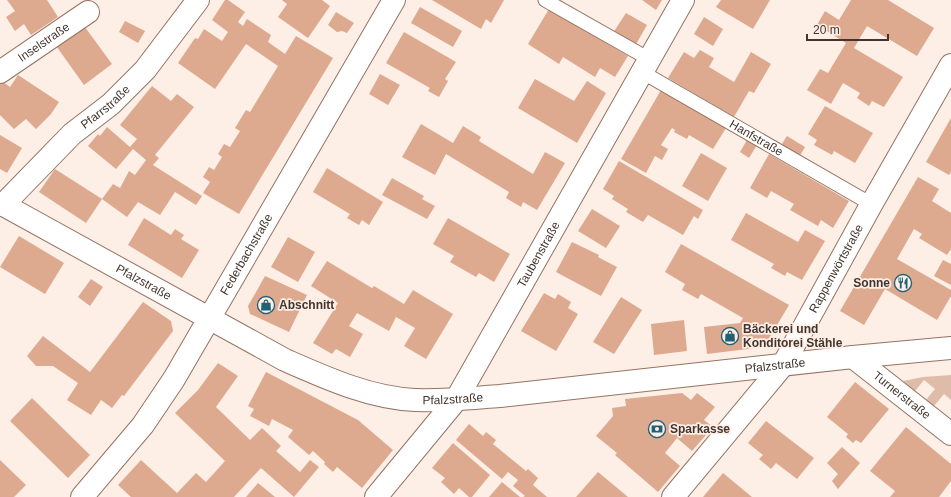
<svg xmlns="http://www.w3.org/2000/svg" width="951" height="497" font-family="Arial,sans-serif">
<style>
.green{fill:#dfbcaa}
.building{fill:#deaa8f}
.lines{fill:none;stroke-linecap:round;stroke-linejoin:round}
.service-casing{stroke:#947362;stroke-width:15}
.minor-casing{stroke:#947362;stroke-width:24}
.service{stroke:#fff;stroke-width:13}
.minor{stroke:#fff;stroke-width:22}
.labels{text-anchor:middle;stroke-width:3.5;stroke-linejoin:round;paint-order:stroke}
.street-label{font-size:12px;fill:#43352d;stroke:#fdeee6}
.poi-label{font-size:12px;font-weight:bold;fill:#43352d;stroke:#fdeee6;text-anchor:start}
</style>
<rect width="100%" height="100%" fill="#fdeee6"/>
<polygon class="green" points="951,375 951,400 944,394 934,406 926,400 935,389 924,380 915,391 903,381 923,377"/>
<g class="building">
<polygon points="7,0 47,0 58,17 31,35 24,24 15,31 6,17 15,11"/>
<polygon points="225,0 228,0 245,12 238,22 243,26 247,19 271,35 268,42 285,54 296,36 333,58 239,214 203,193 210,182 203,177 209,167 214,170 222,157 218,154 224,144 230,147 240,131 235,128 246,110 250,112 278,66 246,44 215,89 178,63 195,38 198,39 204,29 222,41 228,32 212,20"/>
<polygon points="282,0 322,0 330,6 308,38 278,17 287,4"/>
<polygon points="432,0 504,0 491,23 486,19 481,29"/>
<polygon points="642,0 662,0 656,10"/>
<polygon points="721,0 770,0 753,29 716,7"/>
<polygon points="851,0 888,0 934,28 917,56 867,26 854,48 903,77 884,107 872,101 869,106 857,98 860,93 843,83 831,104 807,90 820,69 828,73 846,43 817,25 825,11 839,20"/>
<polygon points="420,7 462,31 453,47 411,23"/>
<polygon points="549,9 628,56 615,77 600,68 595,77 563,57 559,64 528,44"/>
<polygon points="336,12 354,23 347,33 342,31 337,32 328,25"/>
<polygon points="626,13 647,25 635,46 613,33"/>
<polygon points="704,17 723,29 713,46 694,34"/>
<polygon points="125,21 145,31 138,43 119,32"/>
<polygon points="82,23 112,64 84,85 54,43"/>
<polygon points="404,32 456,62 445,79 448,81 439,97 428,91 430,88 386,63"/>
<polygon points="700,50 714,58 709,67 734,82 751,52 771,64 754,93 749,91 734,117 668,78 684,52 694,58"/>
<polygon points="380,74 400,85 388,105 369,94"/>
<polygon points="18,75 59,102 51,114 36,129 26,119 14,129 0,115 0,83 2,81 10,87"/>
<polygon points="535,79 574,101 587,81 606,93 577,143 518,108"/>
<polygon points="152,86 171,101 177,94 194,107 155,155 159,158 153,165 202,196 196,205 175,192 160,215 138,202 127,217 102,199 113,184 120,188 129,171 135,175 146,160 133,149 116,169 88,146 98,134 100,136 107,127 130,147 137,139 120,125"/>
<polygon points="661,90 726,128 713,149 689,135 687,139 674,132 675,130 672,128 661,145 668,149 662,160 655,156 646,173 621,159"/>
<polygon points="825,106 873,133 855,163 834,151 832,155 814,145 817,140 808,134"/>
<polygon points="951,118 951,172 949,175 926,162"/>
<polygon points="421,124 453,143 463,126 481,137 479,141 533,174 545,152 565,163 537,210 523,202 521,207 506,198 509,192 446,154 435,175 402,157"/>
<polygon points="0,135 22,148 7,173 0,169"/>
<polygon points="787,136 805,147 799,157 780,147"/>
<polygon points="747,140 757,145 749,158 740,152"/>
<polygon points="701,153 727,168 708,201 682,186"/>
<polygon points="769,154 849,201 833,228 821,220 818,226 790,210 794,204 771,191 767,198 750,188"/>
<polygon points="619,161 703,210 698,219 694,216 683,235 648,215 643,222 626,212 628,209 612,199 614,196 603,189"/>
<polygon points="327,168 383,202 369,225 362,220 359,225 347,218 350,214 313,192"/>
<polygon points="55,169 102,199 86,223 39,192"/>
<polygon points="918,177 939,189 932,201 951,213 951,249 947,255 919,238 922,234 914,229 897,259 951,290 951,296 937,320 885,289 864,325 840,311"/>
<polygon points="392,178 424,196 422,199 435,206 427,219 382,195"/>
<polygon points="592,209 620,226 606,248 578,231"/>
<polygon points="746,213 798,242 805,230 825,241 802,280 787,272 785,276 771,268 774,264 731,240"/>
<polygon points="144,218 171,235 175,229 184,235 181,239 199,250 182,278 128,245"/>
<polygon points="448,218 510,254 494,282 479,273 476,277 450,262 454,256 433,244"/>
<polygon points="19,236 64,263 45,294 0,267"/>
<polygon points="288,237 315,252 298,282 271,267"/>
<polygon points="572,242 599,255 598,257 617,267 601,296 556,272"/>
<polygon points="681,244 789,305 764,347 707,354 704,327 740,323 743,318 701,294 698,299 682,290 685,284 665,272"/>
<polygon points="943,260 951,264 951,285 934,276"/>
<polygon points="327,261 372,288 374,286 404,304 413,290 453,314 426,359 404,346 415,328 396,317 389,331 357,313 349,326 363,334 350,357 336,349 332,354 313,343 338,303 311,286"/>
<polygon points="265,276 307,295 289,332 250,314 248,306"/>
<polygon points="91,279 103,287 90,306 78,297"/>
<polygon points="544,293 555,299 558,294 571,302 568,308 578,314 556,351 521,331"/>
<polygon points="621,297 642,310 614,354 593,342"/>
<polygon points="143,302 171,321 173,331 124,396 122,395 112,408 101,400 91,415 67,400 78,383 53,366 36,366 27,356 43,336 90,372"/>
<polygon points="684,320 687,351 654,355 651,324"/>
<polygon points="218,363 238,376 216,407 250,440 262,428 281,446 276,451 300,472 310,460 319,467 294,497 261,468 234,497 131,497 118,485 141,460 177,493 196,473 206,482 225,461 175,413 198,390"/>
<polygon points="266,372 358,420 393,450 362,488 337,467 333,472 324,464 325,462 313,451 309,455 288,437 293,430 272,419 269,426 250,416 254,409 248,406"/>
<polygon points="855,382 889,409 861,443 856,440 853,443 846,437 848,434 827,417"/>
<polygon points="682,393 691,400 697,393 715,407 704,420 713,427 692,451 677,438 665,453 680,466 658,492 615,455 617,453 596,436 613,416 612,408 626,406 625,399"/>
<polygon points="32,398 90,455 68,478 10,421"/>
<polygon points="766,421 814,458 797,479 776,463 771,469 759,459 763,455 748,443"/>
<polygon points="469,424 483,436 486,432 496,440 493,444 526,471 528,469 538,478 533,485 547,497 523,497 525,496 513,486 518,480 508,472 502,479 456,440"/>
<polygon points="906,427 951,464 951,481 939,497 890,497 895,491 870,471"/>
<polygon points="453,443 490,475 472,497 469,497 459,488 454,494 441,482 445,478 432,468"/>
<polygon points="842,447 860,463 838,489 832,481 838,474 827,463"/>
<polygon points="0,460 26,485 14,497 0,497"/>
<polygon points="598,472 628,497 576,497"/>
<polygon points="723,473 752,497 703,497"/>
<polygon points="502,482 520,497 489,497"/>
<polygon points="258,483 275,497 246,497"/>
</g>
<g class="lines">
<g class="service-casing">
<g id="service">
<polyline points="545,0 649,59"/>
<path id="s1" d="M642 72 871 204"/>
</g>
</g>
<g class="minor-casing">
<g id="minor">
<path id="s2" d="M0 72 88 12"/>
<path id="s3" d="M0 203 285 360C326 378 370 398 415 400 444 401 472 398 500 396L853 357 951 348"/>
<path id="s4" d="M3 205 72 134 111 104 145 70 198 0"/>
<path id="s5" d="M853 357 951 434"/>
<path id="s6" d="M82 497 143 425 174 379 394 0"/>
<path id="s7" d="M376 497 456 400 683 0"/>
<path id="s8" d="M673 497 783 365 871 205 951 65"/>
</g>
</g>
<use href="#service" class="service"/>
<use href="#minor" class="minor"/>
</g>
<defs>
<g id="restaurant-ring" transform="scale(0.9)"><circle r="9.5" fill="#fdeee6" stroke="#206176" stroke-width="1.5"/><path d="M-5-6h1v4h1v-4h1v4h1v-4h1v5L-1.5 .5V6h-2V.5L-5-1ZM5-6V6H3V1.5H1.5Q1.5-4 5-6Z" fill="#206176"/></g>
<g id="shop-ring" transform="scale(0.9)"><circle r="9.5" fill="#fdeee6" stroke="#206176" stroke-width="1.5"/><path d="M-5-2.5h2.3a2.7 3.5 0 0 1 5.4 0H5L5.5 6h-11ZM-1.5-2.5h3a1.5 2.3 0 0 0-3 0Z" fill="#206176"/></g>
<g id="bank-ring" transform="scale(0.9)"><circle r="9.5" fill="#fdeee6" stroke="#206176" stroke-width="1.5"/><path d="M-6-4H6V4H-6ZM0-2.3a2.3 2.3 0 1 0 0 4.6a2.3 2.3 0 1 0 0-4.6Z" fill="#206176"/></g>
</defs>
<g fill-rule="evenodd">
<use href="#restaurant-ring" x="903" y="283"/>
<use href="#shop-ring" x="266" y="305"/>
<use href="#shop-ring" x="730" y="336"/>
<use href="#bank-ring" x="657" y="429"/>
</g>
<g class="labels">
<g class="street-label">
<text dy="4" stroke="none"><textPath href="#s2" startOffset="53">Inselstraße</textPath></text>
<text dy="4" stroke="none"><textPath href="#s4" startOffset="142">Pfarrstraße</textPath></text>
<text dy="4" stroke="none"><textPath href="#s1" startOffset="132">Hanfstraße</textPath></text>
<text dy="4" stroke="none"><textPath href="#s6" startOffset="294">Federbachstraße</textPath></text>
<text dy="4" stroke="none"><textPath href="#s7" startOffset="293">Taubenstraße</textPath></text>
<text dy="4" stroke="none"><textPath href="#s8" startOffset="282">Rappenwörtstraße</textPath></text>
<text dy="4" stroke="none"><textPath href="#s3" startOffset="164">Pfalzstraße</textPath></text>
<text dy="4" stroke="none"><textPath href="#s3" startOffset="824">Pfalzstraße</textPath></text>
<text dy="4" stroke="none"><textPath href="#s5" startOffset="62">Turnerstraße</textPath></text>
<text dy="4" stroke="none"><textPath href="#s3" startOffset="500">Pfalzstraße</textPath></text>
</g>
<g class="poi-label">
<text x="890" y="287" text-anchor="end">Sonne</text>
<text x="279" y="309">Abschnitt</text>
<text x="743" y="333">Bäckerei und<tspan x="743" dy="14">Konditorei Stähle</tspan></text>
<text x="670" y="433">Sparkasse</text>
</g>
</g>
<path d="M807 34v6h81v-6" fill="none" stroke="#43352d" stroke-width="2"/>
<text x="813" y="34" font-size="12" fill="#43352d" stroke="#fdeee6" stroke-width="3" paint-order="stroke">20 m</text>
</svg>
